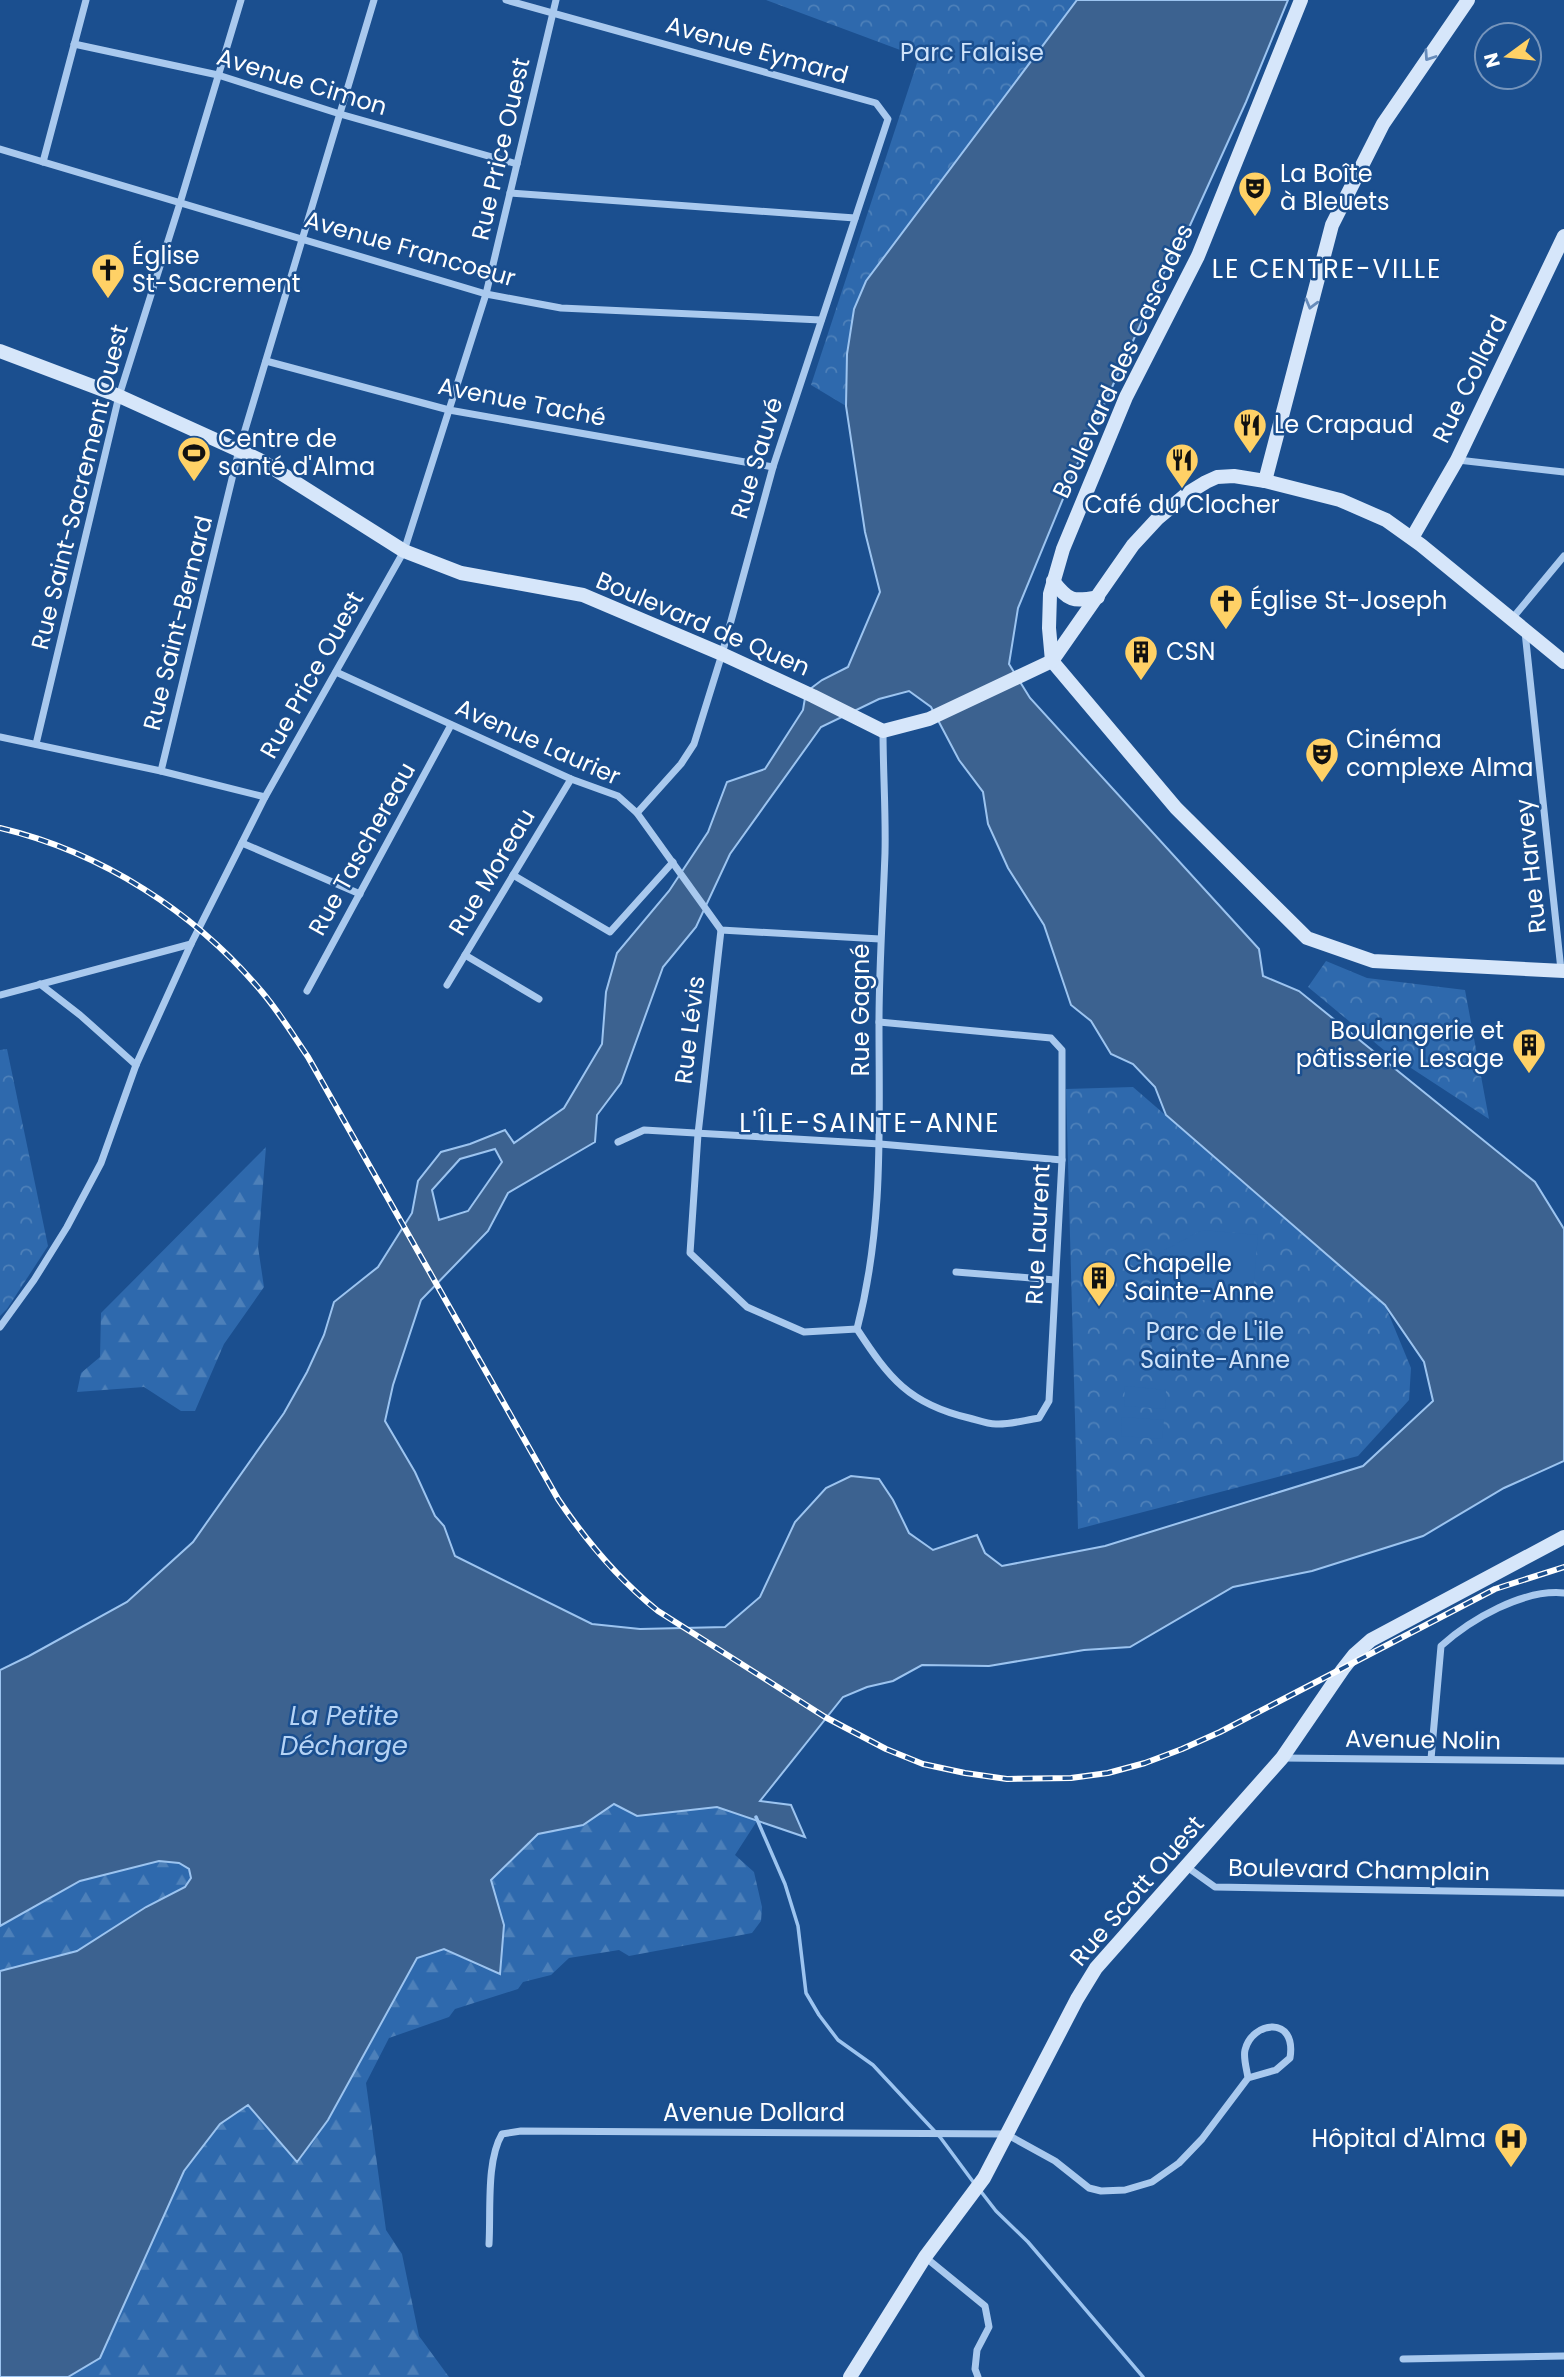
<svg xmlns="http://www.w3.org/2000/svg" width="1564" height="2377" font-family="Poppins,sans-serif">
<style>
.forest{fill:url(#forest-firs)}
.park{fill:url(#park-crowns)}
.pitch{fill:#2e69ad}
.water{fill:#3c6290;stroke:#9cc4f0;stroke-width:2;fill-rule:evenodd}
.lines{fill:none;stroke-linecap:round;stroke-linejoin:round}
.stream{stroke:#9cc4f0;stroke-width:3.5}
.street{stroke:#a9c9ee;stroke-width:7}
.secondary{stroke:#d6e6fa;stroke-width:14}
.rail-casing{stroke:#fff;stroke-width:6}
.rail{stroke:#1b4f8f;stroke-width:3.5;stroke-dasharray:10;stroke-linecap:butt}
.oneway{stroke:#668bba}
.labels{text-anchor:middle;stroke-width:5;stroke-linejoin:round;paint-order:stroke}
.street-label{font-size:24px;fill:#fff;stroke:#1b4f8f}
.park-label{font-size:24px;fill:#cfe3fa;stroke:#1b4f8f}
.poi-label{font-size:24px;fill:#fff;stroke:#1b4f8f;text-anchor:start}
.neighbourhood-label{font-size:26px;letter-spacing:2px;fill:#fff;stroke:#1b4f8f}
.water-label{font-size:26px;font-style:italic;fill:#b5d3f5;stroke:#1b4f8f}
</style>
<defs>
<pattern id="forest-firs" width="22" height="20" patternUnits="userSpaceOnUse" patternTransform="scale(1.75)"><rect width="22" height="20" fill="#2e69ad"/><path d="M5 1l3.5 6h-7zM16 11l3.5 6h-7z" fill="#4d80b9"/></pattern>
<pattern id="park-crowns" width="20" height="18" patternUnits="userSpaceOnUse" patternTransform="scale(1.75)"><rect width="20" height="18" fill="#2e69ad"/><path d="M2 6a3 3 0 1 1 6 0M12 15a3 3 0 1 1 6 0" fill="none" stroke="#4d80b9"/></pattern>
</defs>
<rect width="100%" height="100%" fill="#1b4f8f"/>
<g class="forest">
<polygon points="266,1147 258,1247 264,1287 224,1344 195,1411 181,1411 144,1387 77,1392 81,1373 100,1357 101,1313"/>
<polygon points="614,1804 637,1816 717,1807 757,1821 735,1855 754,1872 762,1907 761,1921 752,1933 629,1956 619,1950 569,1958 551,1975 523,1982 518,1989 455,2009 449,2017 389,2038 366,2083 386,2230 402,2254 419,2336 449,2377 68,2377 100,2358 184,2171 220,2124 248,2105 298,2162 328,2120 417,1958 444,1949 481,1967 500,1974 504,1925 491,1880 538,1834 583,1825"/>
<polygon points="159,1861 179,1863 189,1869 191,1878 185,1887 146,1907 77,1951 0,1971 0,1926 80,1881"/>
</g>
<g class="park">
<path d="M766 0H1077L866 281C848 325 847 359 846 406L811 385 919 57Z"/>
<polygon points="1326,961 1367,978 1465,990 1489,1119 1385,1051 1308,987"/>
<polygon points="7,1049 48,1246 7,1309 0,1316 0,1050"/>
<polygon points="1133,1087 1385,1305 1411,1368 1409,1400 1358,1456 1078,1529 1066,1089"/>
</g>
<g class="pitch">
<polygon points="1202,1230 1258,1235 1252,1303 1153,1297 1150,1258"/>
<polygon points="1125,1386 1166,1390 1165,1409 1124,1406"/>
<polygon points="1122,1417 1164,1420 1162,1439 1121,1436"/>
</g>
<path class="water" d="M1077 0H1288L1246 102 1187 232 1166 268 1079 460 1018 608 1009 664 1030 698 1259 949 1263 976 1299 991 1535 1182 1564 1229V1461L1504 1488 1423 1536 1312 1571 1233 1587 1130 1647 1084 1650 989 1666 922 1665 893 1681 867 1687 843 1697 760 1801 791 1805 805 1837 717 1807 637 1816 614 1804 583 1825 538 1834 491 1880 504 1925 500 1974 444 1949 417 1958 328 2120 297 2162 248 2105 220 2124 184 2171 100 2358 68 2377H0V1971L77 1951 146 1907 185 1887 191 1878 189 1869 179 1863 159 1861 80 1881 0 1926V1670L29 1656 127 1602 193 1542 284 1413 307 1372 324 1335 334 1302 378 1267 412 1213 418 1181 441 1152 470 1144 505 1130 514 1143 564 1108 602 1044 606 992 617 953 669 891 708 832 727 782 765 769 803 710 806 692 822 680 848 667 880 592 865 532 846 406 847 354 854 309 866 281ZM909 691 931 707 959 760 983 792 988 824 1008 868 1044 925 1071 1005 1091 1021 1111 1054 1133 1064 1155 1087 1166 1115 1385 1305 1424 1362 1433 1401 1363 1466 1105 1546 1002 1566 985 1553 977 1535 933 1550 909 1533 893 1500 879 1479 851 1476 826 1488 795 1522 760 1597 725 1627 640 1629 592 1624 455 1556 444 1526 435 1516 415 1472 385 1421 393 1385 421 1300 488 1231 508 1193 595 1142 597 1115 621 1083 663 967 696 927 730 854 821 727 879 699ZM495 1149 502 1162 468 1211 439 1220 432 1190 460 1159Z"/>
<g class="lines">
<g class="stream">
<polyline points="756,1817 785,1884 798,1926 806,1993 819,2015 838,2040 873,2065 940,2137 974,2183"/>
<polyline points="979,2189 996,2211 1028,2242 1143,2377"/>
</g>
<g class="street">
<polyline points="506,0 876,103 888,119 773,467 722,654 694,744 681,764 637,813"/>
<polyline points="74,44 218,75 340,114 517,164"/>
<polyline points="0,149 486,294 561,308 821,320"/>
<polyline points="43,162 86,0"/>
<polyline points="510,193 855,218"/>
<polyline points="266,361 449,410 773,467"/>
<polyline points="1458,460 1564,472"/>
<polyline points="1511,620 1564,556"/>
<polyline points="1525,632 1561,970"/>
<polyline points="336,672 571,779 618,796 637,813 721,930 880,939"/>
<polyline points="0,737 161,771 265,797"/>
<polyline points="36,744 119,396 180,203 241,0"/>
<polyline points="161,771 239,450 374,0"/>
<polyline points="242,843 360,894"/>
<polyline points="513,875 610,932 673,862"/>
<path d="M721 930 698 1134 690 1253 747 1307 804 1332 857 1329C889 1378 909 1404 969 1418 977 1420 987 1424 996 1424 1009 1425 1025 1420 1039 1418L1049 1401 1062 1160V1050L1051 1038 879 1022"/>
<polyline points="465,955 539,999"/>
<polyline points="40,984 80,1015 136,1065"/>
<polyline points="447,985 571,779"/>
<polyline points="307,991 451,725"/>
<polyline points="0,995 191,944"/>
<polyline points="618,1142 644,1130 880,1144 1062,1160"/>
<polyline points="956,1272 1055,1280"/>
<polyline points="0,1327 34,1280 67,1227 101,1163 136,1065 191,944 265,797 404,551 486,294 556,0"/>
<path d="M857 1329C884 1225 879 1129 879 1023 879 967 883 910 885 853 886 813 883 772 883 731"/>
<polyline points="1282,1758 1564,1761"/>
<path d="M1431 1759 1441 1646C1471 1619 1523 1589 1564 1593"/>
<polyline points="1187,1867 1215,1887 1564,1893"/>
<path d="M489 2244C491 2211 486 2161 502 2134L521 2131 1006 2134 1055 2161 1089 2188 1101 2191 1125 2190 1152 2182 1179 2163 1202 2139 1248 2078 1276 2070 1290 2058C1297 2015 1252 2021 1245 2050 1243 2058 1247 2070 1248 2078"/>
<polyline points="925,2257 985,2306 989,2327 977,2350 975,2369 978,2377"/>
<polyline points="1403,2359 1564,2356"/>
</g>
<g class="secondary">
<polyline points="1301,0 1198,256 1126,397 1063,549 1050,594 1049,628 1052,661 1176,808 1307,938 1373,961 1564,971"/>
<polyline points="0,351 119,396 260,460 404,551 461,573 583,595 722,654 813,696 883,731 929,719 1052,661 1133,545 1158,518 1188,493 1206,482 1217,477 1234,476 1265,481 1340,500 1386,520 1421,545 1564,662"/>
<polyline points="1265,481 1332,225 1383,124 1468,0"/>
<polyline points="1412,538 1457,460 1564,236"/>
<path d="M1053 581C1069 601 1072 602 1098 597"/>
<polyline points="850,2377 925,2257 984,2178 1077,1999 1096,1968 1282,1758 1343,1669 1354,1655 1371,1640 1564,1537"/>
</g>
<g class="rail-casing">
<path id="rail" d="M0 828C101 852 195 912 262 992 279 1012 293 1035 308 1057L558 1499C587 1542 618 1579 658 1611L825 1717 886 1749 923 1764 965 1773 1007 1779 1071 1778 1108 1773 1145 1763 1182 1749 1220 1732 1495 1589 1564 1567"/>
</g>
<use href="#rail" class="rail"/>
</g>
<defs><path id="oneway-chevron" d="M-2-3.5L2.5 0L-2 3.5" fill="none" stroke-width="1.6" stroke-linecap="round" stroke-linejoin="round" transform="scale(1.75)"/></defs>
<g class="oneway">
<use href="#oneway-chevron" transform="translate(1429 56) rotate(124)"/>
<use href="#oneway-chevron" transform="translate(1311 304) rotate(105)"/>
</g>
<defs>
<g id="theatre-pin" transform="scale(1.75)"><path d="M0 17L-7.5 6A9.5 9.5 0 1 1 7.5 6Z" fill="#ffd166" stroke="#1b4f8f"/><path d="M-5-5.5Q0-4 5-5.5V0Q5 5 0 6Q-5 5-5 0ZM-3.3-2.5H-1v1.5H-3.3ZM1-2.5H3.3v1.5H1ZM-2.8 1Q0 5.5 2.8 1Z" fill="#111"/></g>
<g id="church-pin" transform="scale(1.75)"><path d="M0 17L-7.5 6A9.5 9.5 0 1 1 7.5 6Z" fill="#ffd166" stroke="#1b4f8f"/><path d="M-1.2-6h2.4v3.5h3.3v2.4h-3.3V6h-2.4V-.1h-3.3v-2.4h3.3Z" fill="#111"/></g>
<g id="restaurant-pin" transform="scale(1.75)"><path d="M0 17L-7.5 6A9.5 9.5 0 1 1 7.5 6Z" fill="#ffd166" stroke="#1b4f8f"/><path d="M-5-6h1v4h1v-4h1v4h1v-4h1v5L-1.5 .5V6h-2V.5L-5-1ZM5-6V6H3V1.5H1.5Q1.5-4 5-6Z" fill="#111"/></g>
<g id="stadium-pin" transform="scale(1.75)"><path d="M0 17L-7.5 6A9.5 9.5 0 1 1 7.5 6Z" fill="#ffd166" stroke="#1b4f8f"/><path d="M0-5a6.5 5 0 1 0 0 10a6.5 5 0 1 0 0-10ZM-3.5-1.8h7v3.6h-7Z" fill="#111"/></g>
<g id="building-pin" transform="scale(1.75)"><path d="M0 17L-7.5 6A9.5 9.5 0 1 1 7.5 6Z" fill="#ffd166" stroke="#1b4f8f"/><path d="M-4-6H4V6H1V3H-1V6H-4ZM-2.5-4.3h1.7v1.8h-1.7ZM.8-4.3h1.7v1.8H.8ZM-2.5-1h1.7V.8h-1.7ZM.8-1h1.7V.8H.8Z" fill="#111"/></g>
<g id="hospital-pin" transform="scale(1.75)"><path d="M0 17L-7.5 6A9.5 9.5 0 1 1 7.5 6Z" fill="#ffd166" stroke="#1b4f8f"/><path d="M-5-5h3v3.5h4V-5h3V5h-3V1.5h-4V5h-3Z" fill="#111"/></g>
</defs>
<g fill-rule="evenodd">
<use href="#theatre-pin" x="1255" y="188"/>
<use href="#church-pin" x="108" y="270"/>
<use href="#restaurant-pin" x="1250" y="425"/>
<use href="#stadium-pin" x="194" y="453"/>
<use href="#restaurant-pin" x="1182" y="460"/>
<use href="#church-pin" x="1226" y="601"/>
<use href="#building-pin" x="1141" y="652"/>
<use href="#theatre-pin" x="1322" y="754"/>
<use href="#building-pin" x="1529" y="1045"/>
<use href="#building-pin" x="1099" y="1278"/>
<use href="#hospital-pin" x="1511" y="2139"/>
</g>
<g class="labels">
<g class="street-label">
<text transform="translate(757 50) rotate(16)" y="8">Avenue Eymard</text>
<text transform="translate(302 82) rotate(17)" y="8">Avenue Cimon</text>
<text transform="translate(501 149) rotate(-77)" y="8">Rue Price Ouest</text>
<text transform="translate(410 249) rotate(16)" y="8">Avenue Francoeur</text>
<text transform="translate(1123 361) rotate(-65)" y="8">Boulevard des Cascades</text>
<text transform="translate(1470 379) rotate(-64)" y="8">Rue Collard</text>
<text transform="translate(522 402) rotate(11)" y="8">Avenue Taché</text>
<text transform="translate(757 458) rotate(-73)" y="8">Rue Sauvé</text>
<text transform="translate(80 487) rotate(-76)" y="8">Rue Saint-Sacrement Ouest</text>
<text transform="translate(178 623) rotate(-76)" y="8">Rue Saint-Bernard</text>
<text transform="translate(703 624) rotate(23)" y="8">Boulevard de Quen</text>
<text transform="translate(312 675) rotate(-61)" y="8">Rue Price Ouest</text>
<text transform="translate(538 742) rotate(24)" y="8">Avenue Laurier</text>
<text transform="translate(362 849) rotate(-61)" y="8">Rue Taschereau</text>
<text transform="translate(1531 866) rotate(-96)" y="8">Rue Harvey</text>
<text transform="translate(492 872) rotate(-59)" y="8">Rue Moreau</text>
<text transform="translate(861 1010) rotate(-90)" y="8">Rue Gagné</text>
<text transform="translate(690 1030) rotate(-83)" y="8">Rue Lévis</text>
<text transform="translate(1038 1234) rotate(-87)" y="8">Rue Laurent</text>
<text transform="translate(1423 1740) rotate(1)" y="8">Avenue Nolin</text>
<text transform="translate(1359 1870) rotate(1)" y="8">Boulevard Champlain</text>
<text transform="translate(1137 1891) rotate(-49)" y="8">Rue Scott Ouest</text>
<text x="754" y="2121">Avenue Dollard</text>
</g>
<g class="park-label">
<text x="972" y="61">Parc Falaise</text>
<text x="1215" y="1340">Parc de L'ile<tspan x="1215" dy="28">Sainte-Anne</tspan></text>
</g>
<g class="poi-label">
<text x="1280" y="182">La Boîte<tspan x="1280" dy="28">à Bleuets</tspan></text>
<text x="132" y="264">Église<tspan x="132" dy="28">St-Sacrement</tspan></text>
<text x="1274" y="433">Le Crapaud</text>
<text x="218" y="447">Centre de<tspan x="218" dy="28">santé d'Alma</tspan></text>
<text x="1182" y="513" text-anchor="middle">Café du Clocher</text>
<text x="1250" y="609">Église St-Joseph</text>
<text x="1166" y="660">CSN</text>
<text x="1346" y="748">Cinéma<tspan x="1346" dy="28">complexe Alma</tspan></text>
<text x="1504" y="1039" text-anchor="end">Boulangerie et<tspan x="1504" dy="28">pâtisserie Lesage</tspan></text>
<text x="1124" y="1272">Chapelle<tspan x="1124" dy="28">Sainte-Anne</tspan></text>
<text x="1486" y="2147" text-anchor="end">Hôpital d'Alma</text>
</g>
<g class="neighbourhood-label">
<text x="1327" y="278">LE CENTRE-VILLE</text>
<text x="870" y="1132">L'ÎLE-SAINTE-ANNE</text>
</g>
<g class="water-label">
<text x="344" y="1725">La Petite<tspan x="344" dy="30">Décharge</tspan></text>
</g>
</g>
<g transform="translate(1508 56) rotate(255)"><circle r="33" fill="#1b4f8f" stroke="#7695bc" stroke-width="2"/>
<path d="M0-5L12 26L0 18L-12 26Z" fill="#ffd166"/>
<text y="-10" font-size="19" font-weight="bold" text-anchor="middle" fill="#ffffff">N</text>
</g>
</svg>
